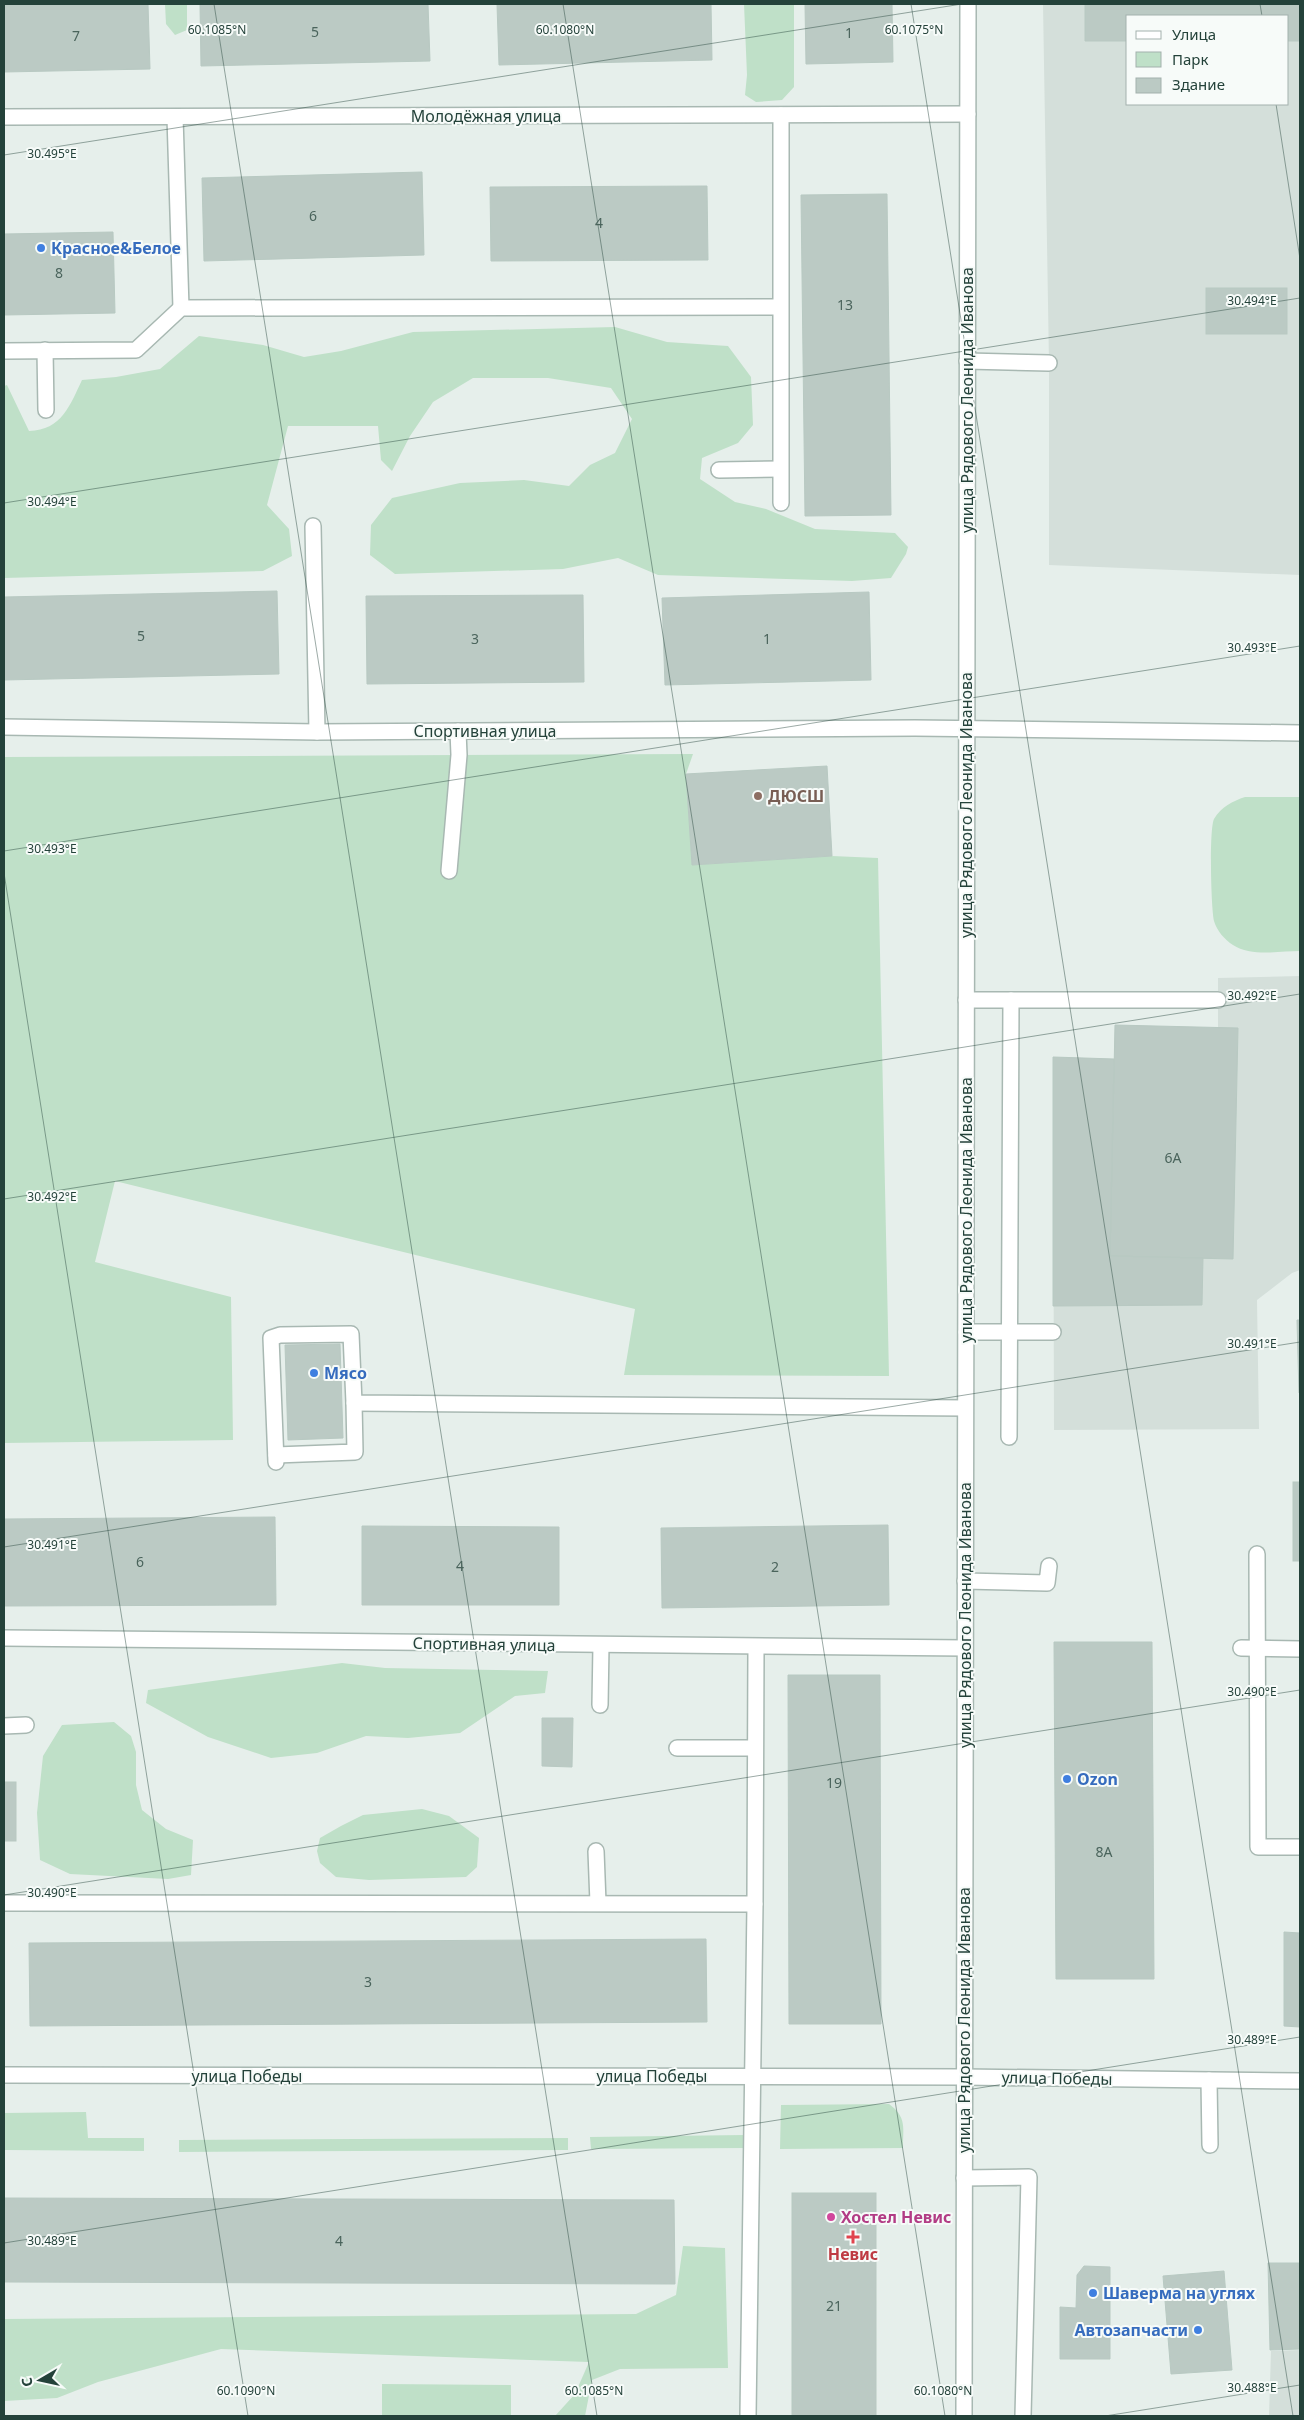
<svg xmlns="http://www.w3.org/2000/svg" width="1304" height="2420" font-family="'Noto Sans',sans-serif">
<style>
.built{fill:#d4dfda;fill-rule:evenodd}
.green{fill:#bfe0c8}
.building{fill:#bbcac4;stroke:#b8c9c2}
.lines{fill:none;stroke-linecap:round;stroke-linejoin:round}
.minor-casing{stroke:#a8b8b2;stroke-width:18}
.minor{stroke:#fff;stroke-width:15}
.ticks{fill:none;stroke:#24423a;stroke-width:1;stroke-opacity:0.45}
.shop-dot{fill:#3f7fe0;stroke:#f7fbf9;stroke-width:2}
.education-dot{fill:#8d6e63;stroke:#f7fbf9;stroke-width:2}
.hotel-dot{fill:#d1479c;stroke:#f7fbf9;stroke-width:2}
.health-dot{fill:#e0444e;stroke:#f7fbf9;stroke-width:2}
.labels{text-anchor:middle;stroke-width:4;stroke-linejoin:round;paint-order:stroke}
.number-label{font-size:14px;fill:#4a645c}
.street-label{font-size:16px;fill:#24423a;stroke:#f7fbf9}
.shop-label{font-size:16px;font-weight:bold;fill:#366cbe;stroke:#f7fbf9;text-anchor:start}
.education-label{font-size:16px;font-weight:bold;fill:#785e54;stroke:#f7fbf9;text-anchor:start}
.hotel-label{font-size:16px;font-weight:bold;fill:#b23c85;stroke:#f7fbf9;text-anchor:start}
.health-label{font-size:16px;font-weight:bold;fill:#be3a42;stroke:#f7fbf9}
.ticks-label{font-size:12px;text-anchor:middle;fill:#24423a;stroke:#f7fbf9;stroke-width:4;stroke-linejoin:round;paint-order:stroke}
</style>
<rect width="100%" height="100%" fill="#e6efeb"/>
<g class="built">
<path d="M1043 4H1300V575L1049 565V363ZM1128 16H1288V104H1128Z"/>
<polygon points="1300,976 1300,1270 1292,1273 1257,1300 1259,1429 1054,1430 1053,1057 1114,1059 1115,1025 1218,1028 1218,978"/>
<polygon points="1300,2350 1300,2416 1269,2416 1271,2351"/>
</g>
<g class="green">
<polygon points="165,4 187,4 187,30 175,35 166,24"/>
<polygon points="744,4 794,4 794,87 782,100 756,102 745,95 747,75"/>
<path d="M615 327 667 342 728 346 751 377 753 425 738 443 702 458 700 479 735 502 766 509 815 529 895 533 908 547 906 554 891 578 852 581 658 575 618 558 563 569 395 574 370 555 371 525 392 498 460 483 524 480 569 486 590 465 615 453 632 419 611 388 548 378H473L433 402 410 436 392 471 381 460 378 426H288L267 505 289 529 292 556 263 571 4 578V386L7 385 29 431C62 430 70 405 82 380L116 377 160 369 199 336 263 345 304 357 341 351 413 332Z"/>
<polygon points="693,754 686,774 692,865 832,856 878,858 889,1376 624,1375 635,1309 115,1181 95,1262 231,1297 233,1440 4,1443 4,757"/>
<path d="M1245 797H1300V951C1280 951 1251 957 1233 945 1225 940 1217 931 1214 921 1211 908 1209 829 1214 819 1221 807 1233 801 1245 797Z"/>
<polygon points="342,1663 385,1668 548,1671 545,1693 515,1696 460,1733 408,1738 366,1736 317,1753 271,1758 208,1737 146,1703 148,1690"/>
<polygon points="114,1722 131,1736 136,1752 136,1785 142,1810 166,1829 193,1840 191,1875 168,1879 70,1874 40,1860 37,1813 43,1756 62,1725"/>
<polygon points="422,1809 449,1816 479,1838 477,1867 466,1877 369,1880 336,1877 320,1863 317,1851 320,1838 341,1826 363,1815"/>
<path d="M889 2104C907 2117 903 2128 903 2148L780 2149 781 2105Z"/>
<polygon points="86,2112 88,2138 144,2138 144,2151 4,2150 4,2113"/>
<polygon points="744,2135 744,2148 591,2149 590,2137"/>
<polygon points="568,2138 568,2150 179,2152 179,2140"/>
<polygon points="683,2246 725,2248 728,2368 620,2369 592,2380 585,2416 555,2416 575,2394 589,2362 221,2349 98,2382 57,2398 4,2401 4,2319 636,2314 676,2295"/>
<polygon points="382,2384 511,2385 511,2416 382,2416"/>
</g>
<g class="building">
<polygon points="4,4 148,4 150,69 4,72"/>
<polygon points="200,4 428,4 430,61 201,66"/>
<polygon points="497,4 711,4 712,60 499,65"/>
<polygon points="805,4 892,4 893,62 806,64"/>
<polygon points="1085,4 1300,4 1300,41 1288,41 1288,16 1128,16 1128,41 1085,41"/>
<polygon points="422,172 424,255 204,261 202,178"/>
<polygon points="707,186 708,260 491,261 490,187"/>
<polygon points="887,194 891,515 805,516 801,195"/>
<polygon points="113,232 115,313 4,315 4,234"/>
<rect x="1206" y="288" width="81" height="46"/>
<polygon points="277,591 279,674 4,680 4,597"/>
<polygon points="869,592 871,680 665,685 662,598"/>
<polygon points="583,595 584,682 367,684 366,596"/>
<polygon points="827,766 832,856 692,865 686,774"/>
<polygon points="1115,1025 1238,1028 1233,1259 1110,1256"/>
<polygon points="1053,1057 1114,1059 1110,1256 1203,1258 1202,1305 1053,1306"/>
<polygon points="1297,1320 1300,1320 1300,1393 1299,1393"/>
<polygon points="340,1344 343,1438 288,1440 285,1345"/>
<rect x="1293" y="1482" width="7" height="79"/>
<polygon points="275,1517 276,1605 4,1606 4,1519"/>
<polygon points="888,1525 889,1605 662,1608 661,1528"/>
<polygon points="362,1526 559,1527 559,1605 362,1605"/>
<polygon points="1054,1642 1152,1642 1154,1979 1056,1979"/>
<polygon points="788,1675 880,1675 881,2024 789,2024"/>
<polygon points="542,1718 573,1718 572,1767 542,1766"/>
<rect x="4" y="1782" width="12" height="59"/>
<polygon points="1284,1932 1300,1933 1300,2027 1284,2026"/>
<polygon points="706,1939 707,2022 30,2026 29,1943"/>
<rect x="792" y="2193" width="84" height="223"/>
<polygon points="4,2198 674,2200 675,2284 4,2282"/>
<polygon points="1268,2263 1300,2263 1300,2349 1270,2350"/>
<polygon points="1084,2266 1110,2267 1110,2359 1060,2359 1060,2307 1076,2308 1077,2275"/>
<polygon points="1224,2271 1232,2370 1171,2374 1163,2276"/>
</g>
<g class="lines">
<g class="minor-casing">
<g id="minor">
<polyline points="4,117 968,114"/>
<polyline points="175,117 181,308"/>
<polyline points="45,350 46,410"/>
<polyline points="4,351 136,350 181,308 780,307"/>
<polyline points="967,361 1049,363"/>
<polyline points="719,470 780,469"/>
<polyline points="781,503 781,115"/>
<polyline points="313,526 317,732"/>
<polyline points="4,727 317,732 915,728 1300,733"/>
<polyline points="449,871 459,755 458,731"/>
<polyline points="966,1000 1218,1000"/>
<polyline points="966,1332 1053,1332"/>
<polyline points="1009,1437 1011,1000"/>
<polyline points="276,1455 355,1452 354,1403"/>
<polyline points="276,1462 271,1338 280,1335 351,1334 354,1403 965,1408"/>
<polyline points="1257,1554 1258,1847 1300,1847"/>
<polyline points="965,1581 1047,1583 1049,1566"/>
<polyline points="4,1638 965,1648"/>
<polyline points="1241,1648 1300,1649"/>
<polyline points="600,1705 601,1645"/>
<polyline points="4,1726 26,1725"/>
<polyline points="677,1748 755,1748"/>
<polyline points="596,1851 598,1903"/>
<polyline points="4,1903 755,1904"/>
<polyline points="4,2075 964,2077 1300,2081"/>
<polyline points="1209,2080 1210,2145"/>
<polyline points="964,2178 1029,2177 1023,2416"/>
<polyline points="748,2416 755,1904 756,1647"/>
<polyline points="964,2416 968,4"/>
</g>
</g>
<use href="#minor" class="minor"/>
</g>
<path class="ticks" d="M214 4 597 2416M563 4 945 2416M911 4 1293 2416M1260 4 1262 16M1276 104 1300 259M4 155 962 4M4 503 1300 298M4 851 1300 646M4 873 248 2416M4 1199 1300 994M4 1547 1300 1342M4 1895 1300 1690M4 2243 1300 2037M1105 2416 1300 2385"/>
<g class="shop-dot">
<circle cx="41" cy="248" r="5"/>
<circle cx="314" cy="1373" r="5"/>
<circle cx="1067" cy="1779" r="5"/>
<circle cx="1093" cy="2293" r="5"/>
<circle cx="1198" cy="2330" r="5"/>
</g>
<circle class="education-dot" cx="758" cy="796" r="5"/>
<circle class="hotel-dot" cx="831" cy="2217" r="5"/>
<path class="health-dot" d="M850.5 2229.5h5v5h5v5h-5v5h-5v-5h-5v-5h5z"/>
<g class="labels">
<g class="number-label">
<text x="315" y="37">5</text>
<text x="849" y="38">1</text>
<text x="76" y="41">7</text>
<text x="313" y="221">6</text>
<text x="599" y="228">4</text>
<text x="59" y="278">8</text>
<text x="845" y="310">13</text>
<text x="141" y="641">5</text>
<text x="475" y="644">3</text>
<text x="767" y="644">1</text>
<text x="1173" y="1163">6А</text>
<text x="140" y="1567">6</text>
<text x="460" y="1571">4</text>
<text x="775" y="1572">2</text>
<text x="834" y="1788">19</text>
<text x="1104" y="1857">8А</text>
<text x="368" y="1987">3</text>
<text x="339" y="2246">4</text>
<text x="834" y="2311">21</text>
</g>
<g class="street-label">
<text x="486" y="122">Молодёжная улица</text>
<text transform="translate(967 400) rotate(-90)" y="6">улица Рядового Леонида Иванова</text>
<text x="485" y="737">Спортивная улица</text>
<text transform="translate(966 805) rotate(-90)" y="6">улица Рядового Леонида Иванова</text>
<text transform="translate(966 1210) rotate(-90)" y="6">улица Рядового Леонида Иванова</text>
<text transform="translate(965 1615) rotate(-90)" y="6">улица Рядового Леонида Иванова</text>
<text transform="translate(484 1644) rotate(1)" y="6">Спортивная улица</text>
<text transform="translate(964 2020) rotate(-90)" y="6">улица Рядового Леонида Иванова</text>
<text x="247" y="2082">улица Победы</text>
<text x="652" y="2082">улица Победы</text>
<text transform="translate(1057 2078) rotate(1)" y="6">улица Победы</text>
</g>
<g class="shop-label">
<text x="51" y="254">Красное&amp;Белое</text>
<text x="324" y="1379">Мясо</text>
<text x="1077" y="1785">Ozon</text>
<text x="1103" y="2299">Шаверма на углях</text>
<text x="1188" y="2336" text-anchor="end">Автозапчасти</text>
</g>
<g class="education-label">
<text x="768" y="802">ДЮСШ</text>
</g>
<g class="hotel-label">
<text x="841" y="2223">Хостел Невис</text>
</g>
<g class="health-label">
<text x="853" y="2260">Невис</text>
</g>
</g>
<g class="ticks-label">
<text x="217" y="34">60.1085°N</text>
<text x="565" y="34">60.1080°N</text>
<text x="914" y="34">60.1075°N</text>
<text x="52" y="158">30.495°E</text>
<text x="1252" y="305">30.494°E</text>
<text x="52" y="506">30.494°E</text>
<text x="1252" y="652">30.493°E</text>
<text x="52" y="853">30.493°E</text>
<text x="1252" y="1000">30.492°E</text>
<text x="52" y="1201">30.492°E</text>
<text x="1252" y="1348">30.491°E</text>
<text x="52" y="1549">30.491°E</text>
<text x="1252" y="1696">30.490°E</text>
<text x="52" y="1897">30.490°E</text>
<text x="1252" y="2044">30.489°E</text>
<text x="52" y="2245">30.489°E</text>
<text x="1252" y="2392">30.488°E</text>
<text x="246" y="2395">60.1090°N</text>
<text x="594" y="2395">60.1085°N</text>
<text x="943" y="2395">60.1080°N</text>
</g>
<rect width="1304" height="2420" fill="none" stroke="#24423a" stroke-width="10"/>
<rect x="1126" y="15" width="162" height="90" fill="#f7fbf9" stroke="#a3b1ad"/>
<rect x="1136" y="31" width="25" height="8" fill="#ffffff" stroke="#a3b1ad"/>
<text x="1172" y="40" font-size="15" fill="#24423a">Улица</text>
<rect x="1136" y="52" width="25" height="15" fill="#bfe0c8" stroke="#a3b1ad"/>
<text x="1172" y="65" font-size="15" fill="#24423a">Парк</text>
<rect x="1136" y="78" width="25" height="15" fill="#bbcac4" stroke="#a3b1ad"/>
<text x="1172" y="90" font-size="15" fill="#24423a">Здание</text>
<g transform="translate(40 2380) rotate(261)" stroke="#f7fbf9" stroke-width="4" paint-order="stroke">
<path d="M0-4L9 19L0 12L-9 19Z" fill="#24423a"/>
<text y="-8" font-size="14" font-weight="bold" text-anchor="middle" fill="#24423a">С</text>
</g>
</svg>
